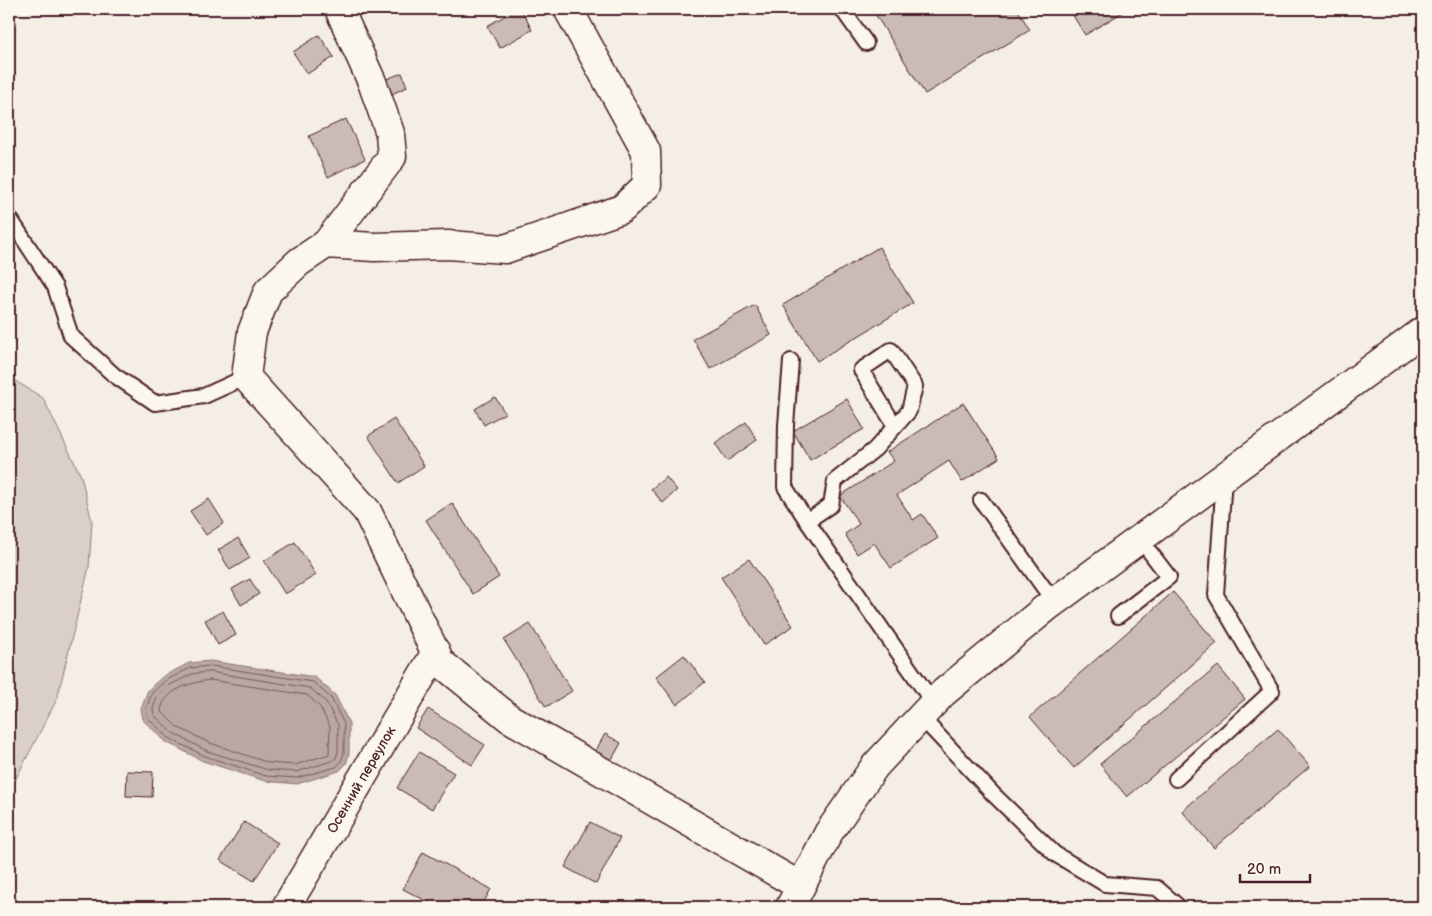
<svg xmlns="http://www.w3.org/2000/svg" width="1432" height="916" font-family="'Balsamiq Sans',sans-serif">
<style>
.green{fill:#dbd0c9;stroke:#92787a}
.water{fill:#baa7a5;stroke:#8d7174}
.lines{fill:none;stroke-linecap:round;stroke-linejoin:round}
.shore{stroke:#77555c;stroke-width:1}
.building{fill:#cabbb6;stroke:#4a1f2b}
.service-casing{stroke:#4a1f2b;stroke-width:18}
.minor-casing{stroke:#4a1f2b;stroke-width:31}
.service{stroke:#fbf7ec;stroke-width:14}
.minor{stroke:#fbf7ec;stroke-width:28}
.labels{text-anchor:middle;stroke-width:4.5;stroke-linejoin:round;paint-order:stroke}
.street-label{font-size:14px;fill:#4a1f2b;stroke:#fbf7ec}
</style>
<rect width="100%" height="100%" fill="#f4eee4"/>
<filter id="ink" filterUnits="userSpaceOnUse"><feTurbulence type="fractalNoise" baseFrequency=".02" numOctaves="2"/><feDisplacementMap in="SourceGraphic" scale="10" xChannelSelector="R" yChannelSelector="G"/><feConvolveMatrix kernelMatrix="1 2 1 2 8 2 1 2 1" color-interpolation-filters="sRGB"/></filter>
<g filter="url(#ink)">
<polygon class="green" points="9,377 43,398 81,476 92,522 89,567 57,699 9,792"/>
<polygon class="water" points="210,661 315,677 335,695 349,723 349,754 346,764 339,771 297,784 265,781 203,761 166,742 143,720 141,708 148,690 162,677 189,663"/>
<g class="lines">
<g class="shore">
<polygon points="211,666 313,682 331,698 344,724 344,753 341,762 336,767 297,778 266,776 205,756 169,738 148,718 146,709 152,693 165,681 190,668"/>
<polygon points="210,672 310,688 326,702 338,725 338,752 336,758 332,761 296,772 268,770 207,751 173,733 154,715 153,709 157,696 168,686 192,674"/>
<path d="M210 680 307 695 320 707 330 727 329 754 295 765 269 763 210 743 177 727 161 711C163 690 192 682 210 680Z"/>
</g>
</g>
<g class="building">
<polygon points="517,9 521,9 532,30 500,48 487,26"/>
<polygon points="872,9 1017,9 1030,30 925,94"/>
<polygon points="1069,9 1121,9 1123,12 1085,35"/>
<polygon points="319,35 334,57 307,74 293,52"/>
<polygon points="402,73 407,87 385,97 379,82"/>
<polygon points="346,119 365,159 328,177 309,136"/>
<polygon points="879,247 913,303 817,361 783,305"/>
<polygon points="755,305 771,335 710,369 693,339"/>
<polygon points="495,397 505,413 484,425 475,409"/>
<polygon points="847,399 864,429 810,460 793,431"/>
<polygon points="963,403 999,458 962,482 949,461 897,495 913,520 922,514 938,538 891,568 874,543 857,554 845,534 859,524 840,496 894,461 887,452"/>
<polygon points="394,419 424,466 398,483 368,436"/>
<polygon points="746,422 757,440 727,461 715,443"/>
<polygon points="666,477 677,490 663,503 651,489"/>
<polygon points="209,499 224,523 206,535 190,511"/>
<polygon points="452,503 499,577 473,594 426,520"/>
<polygon points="238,538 250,558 230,570 218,550"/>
<polygon points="295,542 316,575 285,594 264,561"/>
<polygon points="749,559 793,626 764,645 721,577"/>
<polygon points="250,579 259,594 241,605 232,589"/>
<polygon points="1173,592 1217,643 1074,768 1030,717"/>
<polygon points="223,611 236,635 218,645 205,620"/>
<polygon points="530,624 572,691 546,707 504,640"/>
<polygon points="684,655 705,682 677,705 656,677"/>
<polygon points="1218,666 1245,699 1127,797 1100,764"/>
<polygon points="428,709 485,745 472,765 416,728"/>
<polygon points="1278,729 1310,766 1214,848 1182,811"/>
<polygon points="605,734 621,743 607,768 591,759"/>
<polygon points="419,752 454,773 432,809 397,788"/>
<polygon points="127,771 153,772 152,797 126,796"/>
<polygon points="244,822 278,843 254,881 220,860"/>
<polygon points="590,822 620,838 596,884 565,867"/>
<polygon points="423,852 491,889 481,907 438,907 403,889"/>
</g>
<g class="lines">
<g class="service-casing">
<g id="service">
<polyline points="842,9 866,43"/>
<polyline points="9,217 55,287 71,336 114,375 155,403 204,396 246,377"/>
<polyline points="791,361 786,425 785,487 807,521"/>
<polyline points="895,426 861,370 891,350 915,386 909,411 875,449 835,481 831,505 807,521 934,704"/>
<polyline points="981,500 1054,602"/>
<polyline points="1118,616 1169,577 1140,539"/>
<polyline points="921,717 994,795 1055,854 1105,884 1157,888 1179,907"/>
<polyline points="1176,779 1272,691 1216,595 1224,478"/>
</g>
</g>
<g class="minor-casing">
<g id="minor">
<polyline points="568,9 646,151 647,185 622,209 505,249 448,245 374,247 326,244 299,262 268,291 252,332 246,377 367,511 440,662 509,718 800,886"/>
<polyline points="326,244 392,157 390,133 372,82 339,9"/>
<path id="s1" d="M286 907 436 652"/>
<polyline points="790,907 829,832 875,766 943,693 1047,607 1423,331"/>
</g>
</g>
<use href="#service" class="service"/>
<use href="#minor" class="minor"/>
</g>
</g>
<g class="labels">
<g class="street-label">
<text dy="5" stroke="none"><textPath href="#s1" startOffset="148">Осенний переулок</textPath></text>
</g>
</g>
<rect width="1432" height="916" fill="none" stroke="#fbf7ec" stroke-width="30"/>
<rect x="15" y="15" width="1402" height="886" fill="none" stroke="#4a1f2b" stroke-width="2" filter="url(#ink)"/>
<path d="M1240 874v8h70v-8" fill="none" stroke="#4a1f2b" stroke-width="2.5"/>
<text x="1247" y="874" font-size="15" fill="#4a1f2b" stroke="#fbf7ec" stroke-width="4" paint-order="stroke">20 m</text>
</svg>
